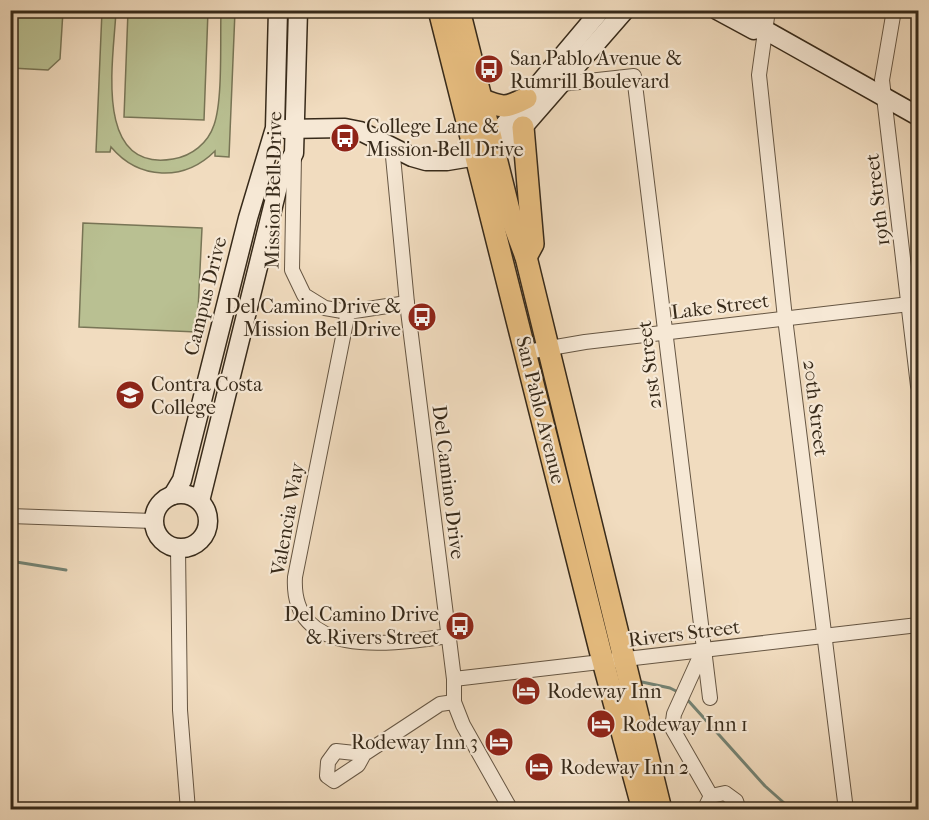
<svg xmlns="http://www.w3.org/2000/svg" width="929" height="820" font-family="'IM FELL French Canon',serif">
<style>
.green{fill:#b9c092;stroke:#787556;stroke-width:1.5}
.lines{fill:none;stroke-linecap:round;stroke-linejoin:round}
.stream{stroke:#738273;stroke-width:3}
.street-casing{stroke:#665643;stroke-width:16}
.secondary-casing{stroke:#372a1a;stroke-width:21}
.primary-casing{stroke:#372a1a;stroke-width:24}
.street{stroke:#f6e8d5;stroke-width:14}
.secondary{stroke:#f6e8d5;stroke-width:18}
.primary{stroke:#e8be80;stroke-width:21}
.labels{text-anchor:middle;stroke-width:4.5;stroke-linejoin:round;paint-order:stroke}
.poi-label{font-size:20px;fill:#372a1a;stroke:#f6e8d5;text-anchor:start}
.street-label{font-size:20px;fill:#372a1a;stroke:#f6e8d5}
</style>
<rect width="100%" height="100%" fill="#f1dcbf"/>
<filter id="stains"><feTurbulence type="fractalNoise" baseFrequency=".00333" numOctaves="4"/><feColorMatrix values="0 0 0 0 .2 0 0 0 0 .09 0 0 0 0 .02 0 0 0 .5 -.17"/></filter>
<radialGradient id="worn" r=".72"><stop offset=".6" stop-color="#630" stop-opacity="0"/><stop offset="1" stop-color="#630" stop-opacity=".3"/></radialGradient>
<g class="green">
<polygon points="10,11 63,11 60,59 48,70 11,68"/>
<path d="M102 11H116C114 57 92 173 173 159 192 156 208 143 214 125 223 100 220 39 221 11H235L229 157 215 156V151C184 182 139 180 111 147L110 152H96Z"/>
<polygon points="128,11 208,11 204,120 124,117"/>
<polygon points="83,223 202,228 197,332 79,327"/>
</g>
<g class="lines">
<g class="stream">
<polyline points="10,561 66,570"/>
<polyline points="642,682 670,688 680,693"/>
<polyline points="685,697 765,786 792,810"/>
</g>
<g class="street-casing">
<g id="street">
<polyline points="768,10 759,75 785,318 846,810"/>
<polyline points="894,10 882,80 918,386"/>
<polyline points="561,84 634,76 710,698"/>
<polyline points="392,146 407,303 454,679 454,702 463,725 511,810"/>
<polyline points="294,156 292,270 304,295 325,308 348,312 407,303"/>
<path d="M348 312 295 577C290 662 397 643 449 636"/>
<polyline points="527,352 585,342 918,303"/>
<polyline points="10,516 153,521"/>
<polyline points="178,548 180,710 188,810"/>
<polyline points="703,650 674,714 672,728 711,796"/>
<polyline points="454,679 918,625"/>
<polyline points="364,754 336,751 328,762 327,776 334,781 358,765 364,754 440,704 454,702"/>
<polyline points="704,810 711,796 725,793 736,801 739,810"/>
</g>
</g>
<g class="secondary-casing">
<g id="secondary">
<polyline points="717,10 754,30"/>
<polyline points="742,10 758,19 765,30 918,116"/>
<polyline points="285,129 345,128 360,131 412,157 426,161 447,161 495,153 523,127 625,10"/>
<polyline points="484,149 601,10"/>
<circle cx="181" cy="521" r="27"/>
<polyline points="173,495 182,480 248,218 275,128 278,10"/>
<polyline points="200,501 279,182 294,153 298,10"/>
</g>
</g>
<g class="primary-casing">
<g id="primary">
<polyline points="439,10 600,650 643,810"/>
<polyline points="459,10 510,214 526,257 661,810"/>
<path d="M480 99C503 108 505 109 526 98"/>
<polyline points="523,127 533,244 526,257"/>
</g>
</g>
<use href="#street" class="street"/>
<use href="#secondary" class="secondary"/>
<use href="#primary" class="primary"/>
</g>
<defs>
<g id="bus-disc" transform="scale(1.5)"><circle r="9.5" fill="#8f2418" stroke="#f6e8d5"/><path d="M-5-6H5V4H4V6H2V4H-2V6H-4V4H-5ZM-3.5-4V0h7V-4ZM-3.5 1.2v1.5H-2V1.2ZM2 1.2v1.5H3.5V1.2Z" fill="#fff"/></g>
<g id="university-disc" transform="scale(1.5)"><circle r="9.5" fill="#8f2418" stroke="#f6e8d5"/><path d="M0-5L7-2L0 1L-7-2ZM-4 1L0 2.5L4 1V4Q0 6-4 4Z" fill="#fff"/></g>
<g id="hotel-disc" transform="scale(1.5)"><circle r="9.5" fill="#8f2418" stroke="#f6e8d5"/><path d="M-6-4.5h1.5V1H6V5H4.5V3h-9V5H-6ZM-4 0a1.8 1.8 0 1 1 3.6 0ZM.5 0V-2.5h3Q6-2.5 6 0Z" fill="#fff"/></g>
</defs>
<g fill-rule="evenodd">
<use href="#bus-disc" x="489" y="69"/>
<use href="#bus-disc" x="345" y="138"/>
<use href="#bus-disc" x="422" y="317"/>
<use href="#university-disc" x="130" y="395"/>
<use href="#bus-disc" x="460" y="626"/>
<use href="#hotel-disc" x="526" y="691"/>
<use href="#hotel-disc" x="601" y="724"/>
<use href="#hotel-disc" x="499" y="742"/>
<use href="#hotel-disc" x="539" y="767"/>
</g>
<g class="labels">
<g class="poi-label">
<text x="510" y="65">San Pablo Avenue &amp;<tspan x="510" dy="23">Rumrill Boulevard</tspan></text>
<text x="366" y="133">College Lane &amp;<tspan x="366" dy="23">Mission Bell Drive</tspan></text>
<text x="401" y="313" text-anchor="end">Del Camino Drive &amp;<tspan x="401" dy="23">Mission Bell Drive</tspan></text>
<text x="151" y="391">Contra Costa<tspan x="151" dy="23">College</tspan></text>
<text x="439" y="621" text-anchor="end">Del Camino Drive<tspan x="439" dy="23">&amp; Rivers Street</tspan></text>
<text x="547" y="698">Rodeway Inn</text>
<text x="622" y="731">Rodeway Inn 1</text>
<text x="478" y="749" text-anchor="end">Rodeway Inn 3</text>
<text x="560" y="774">Rodeway Inn 2</text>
</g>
<g class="street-label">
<text transform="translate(273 190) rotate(-89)" y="7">Mission Bell Drive</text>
<text transform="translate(877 200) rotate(-97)" y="7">19th Street</text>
<text transform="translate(205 296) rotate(-76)" y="7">Campus Drive</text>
<text transform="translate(720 306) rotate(-7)" y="7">Lake Street</text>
<text transform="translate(649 365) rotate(-97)" y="7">21st Street</text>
<text transform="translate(816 408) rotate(83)" y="7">20th Street</text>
<text transform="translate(541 410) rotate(76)" y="7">San Pablo Avenue</text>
<text transform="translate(449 482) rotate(83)" y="7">Del Camino Drive</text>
<text transform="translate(287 519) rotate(-80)" y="7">Valencia Way</text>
<text transform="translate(684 633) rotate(-7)" y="7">Rivers Street</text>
</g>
</g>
<rect width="929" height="820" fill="none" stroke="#f1dcbf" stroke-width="36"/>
<rect x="12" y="12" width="905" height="796" fill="none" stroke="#372a1a" stroke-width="3"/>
<rect x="18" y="18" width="893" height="784" fill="none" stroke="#372a1a" stroke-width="1.5"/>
<rect width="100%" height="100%" filter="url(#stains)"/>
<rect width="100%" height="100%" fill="url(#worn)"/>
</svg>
